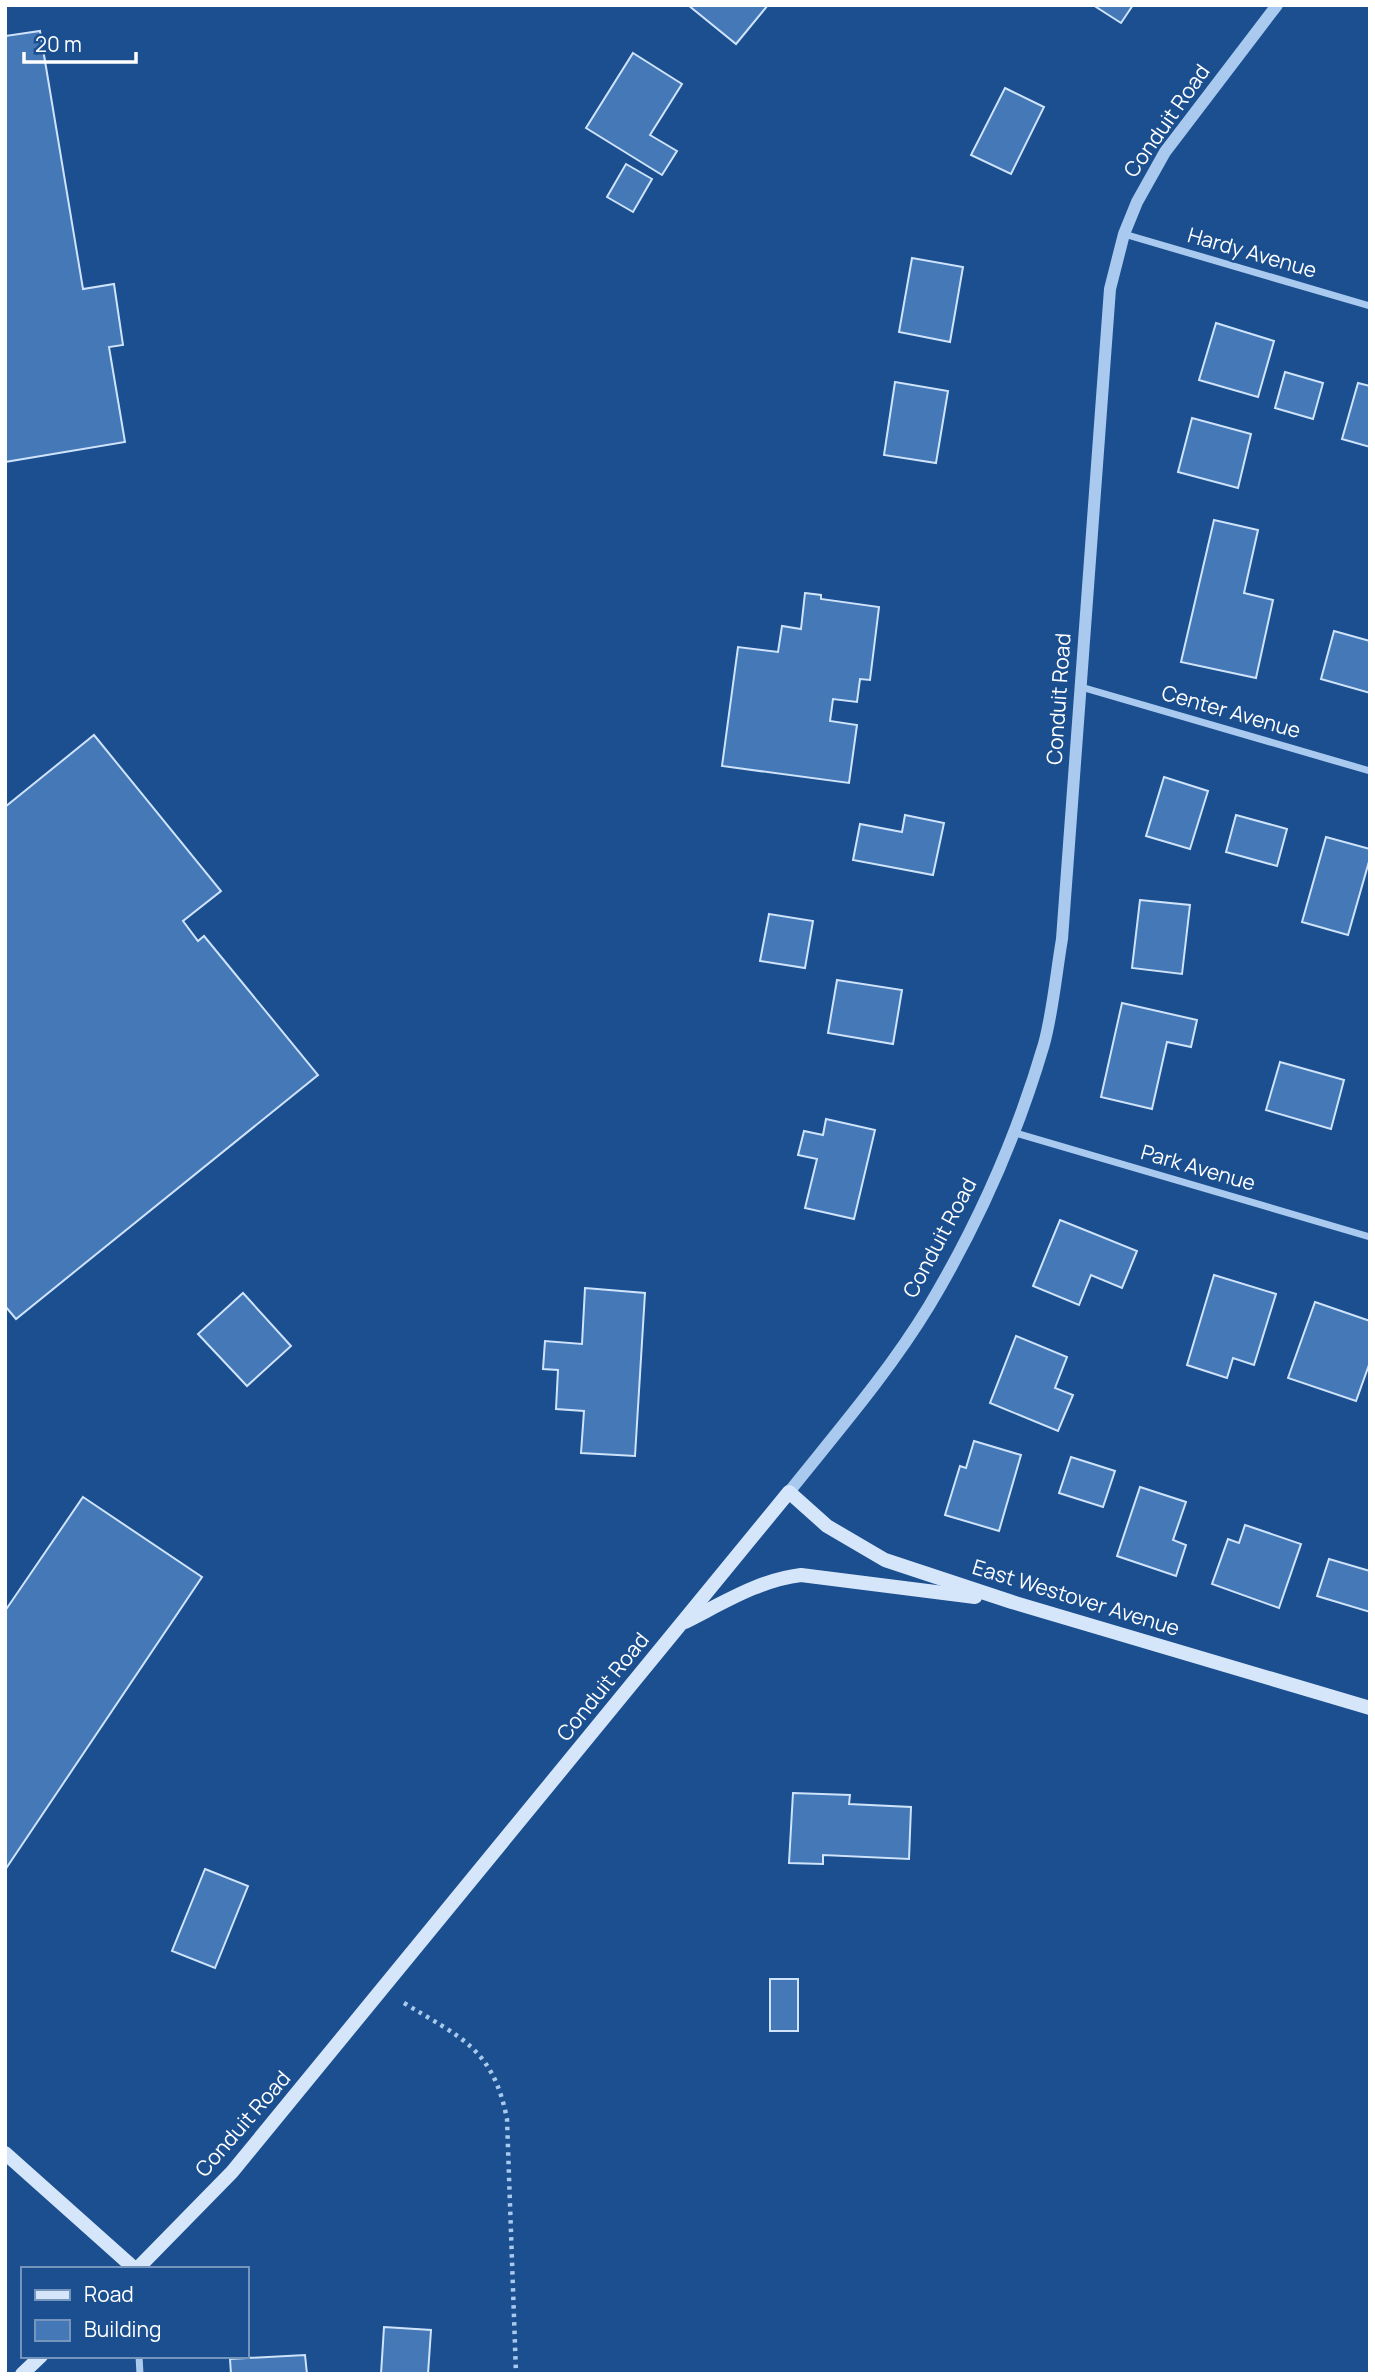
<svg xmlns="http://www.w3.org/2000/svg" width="1375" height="2379" font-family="Manrope,sans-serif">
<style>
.building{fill:#4478b7;stroke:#cfe3fa;stroke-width:2}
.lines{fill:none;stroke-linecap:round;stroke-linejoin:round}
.path{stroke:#a9c9ee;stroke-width:4.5;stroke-dasharray:3.5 5;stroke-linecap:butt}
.minor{stroke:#a9c9ee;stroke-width:7}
.tertiary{stroke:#a9c9ee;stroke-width:12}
.secondary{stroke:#d6e6fa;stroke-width:14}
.labels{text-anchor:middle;stroke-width:5;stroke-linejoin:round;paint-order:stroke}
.street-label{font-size:21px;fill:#fff;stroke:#1b4f8f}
</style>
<rect width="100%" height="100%" fill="#1b4f8f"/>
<g class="building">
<polygon points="688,5 768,5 736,44"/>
<polygon points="1093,5 1133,5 1121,23"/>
<polygon points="40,31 83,289 114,284 123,345 109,347 125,442 5,462 5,36"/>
<polygon points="633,53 682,84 650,135 677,151 662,175 586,128"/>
<polygon points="1005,88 1044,107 1011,174 971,155"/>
<polygon points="626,164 652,179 633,212 607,197"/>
<polygon points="912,258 963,267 950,342 899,332"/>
<polygon points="1216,323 1274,341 1258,397 1199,380"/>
<polygon points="1285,372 1323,383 1313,419 1275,408"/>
<polygon points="895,382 948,391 936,463 884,455"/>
<polygon points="1358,383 1370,386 1370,447 1342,439"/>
<polygon points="1192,418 1251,434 1238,488 1178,472"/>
<polygon points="1214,520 1258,530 1244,593 1273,600 1256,678 1181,662"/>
<polygon points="805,593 821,595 821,599 879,607 870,680 860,679 857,702 833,699 830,721 857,725 849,783 722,766 738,647 778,652 782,626 801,629"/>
<polygon points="1334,631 1370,641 1370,693 1321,679"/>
<polygon points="94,735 221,891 183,921 198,941 204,936 318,1075 16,1319 5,1306 5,807"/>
<polygon points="1164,777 1208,791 1190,849 1146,836"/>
<polygon points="905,815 944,823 933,875 853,860 860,824 902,832"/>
<polygon points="1236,815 1287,829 1277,866 1226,852"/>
<polygon points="1326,837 1370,849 1370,858 1348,935 1302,922"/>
<polygon points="1140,900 1190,905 1182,974 1132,968"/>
<polygon points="769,914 813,921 805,968 760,961"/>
<polygon points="837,980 902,990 893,1044 828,1033"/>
<polygon points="1122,1003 1197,1020 1191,1047 1167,1042 1152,1109 1101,1097"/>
<polygon points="1280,1062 1344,1080 1331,1129 1266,1110"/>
<polygon points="826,1119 875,1130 854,1219 805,1208 817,1159 798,1155 804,1131 823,1135"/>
<polygon points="1060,1220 1137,1251 1122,1288 1091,1275 1079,1305 1033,1286"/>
<polygon points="1214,1275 1276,1294 1254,1365 1233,1358 1227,1378 1187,1365"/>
<polygon points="585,1288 645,1293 635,1456 581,1453 584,1411 556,1409 558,1370 543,1369 545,1341 582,1344"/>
<polygon points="243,1293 291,1346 247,1386 198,1334"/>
<polygon points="1315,1302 1370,1321 1370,1362 1356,1401 1288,1378"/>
<polygon points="1016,1336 1067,1357 1055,1388 1073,1395 1058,1431 990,1403"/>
<polygon points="974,1441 1021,1455 999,1531 945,1515 960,1466 966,1468"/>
<polygon points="1071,1457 1115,1471 1103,1507 1059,1493"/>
<polygon points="1140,1487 1186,1502 1173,1540 1186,1545 1176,1576 1117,1556"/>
<polygon points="83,1497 202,1577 5,1870 5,1611"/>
<polygon points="1245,1525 1301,1544 1279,1608 1212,1584 1228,1539 1239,1543"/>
<polygon points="1329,1559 1370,1571 1370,1612 1317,1596"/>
<polygon points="793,1793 850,1795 849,1804 911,1807 909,1859 823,1855 823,1864 789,1863"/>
<polygon points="205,1869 248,1886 215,1968 172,1951"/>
<rect x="770" y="1979" width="28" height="52"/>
<polygon points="384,2327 431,2330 428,2374 381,2374"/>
<polygon points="305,2355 307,2374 231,2374 230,2359"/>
</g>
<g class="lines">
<path class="path" d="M404 2003C461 2038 493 2048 507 2119L516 2374"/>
<g class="minor">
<polyline points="1124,234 1370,306"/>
<polyline points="1081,687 1370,771"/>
<polyline points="1016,1133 1370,1237"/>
<polyline points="139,2356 140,2374"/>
</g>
<path class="tertiary" d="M789 1492C837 1432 889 1372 929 1306 978 1224 1017 1136 1044 1044 1053 1011 1056 974 1062 939L1110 289 1124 234 1137 202 1165 152 1277 5"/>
<g class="secondary">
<path d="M685 1622C723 1603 759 1580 801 1575L975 1597"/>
<polyline points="5,2153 135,2269"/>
<polyline points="137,2269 232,2172 789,1492 827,1526 885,1560 1012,1602 1370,1708"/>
<polyline points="22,2374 41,2356"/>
</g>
</g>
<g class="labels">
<g class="street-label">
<text transform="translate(1167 121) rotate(-55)" y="7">Conduit Road</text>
<text transform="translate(1252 253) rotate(16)" y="7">Hardy Avenue</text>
<text transform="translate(1059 699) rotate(-86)" y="7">Conduit Road</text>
<text transform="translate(1231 712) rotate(16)" y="7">Center Avenue</text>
<text transform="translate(1198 1168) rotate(16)" y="7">Park Avenue</text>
<text transform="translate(940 1238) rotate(-62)" y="7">Conduit Road</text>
<text transform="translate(1076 1598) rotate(17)" y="7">East Westover Avenue</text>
<text transform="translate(603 1687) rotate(-51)" y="7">Conduit Road</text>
<text transform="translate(243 2124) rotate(-49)" y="7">Conduit Road</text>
</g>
</g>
<rect width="1375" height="2379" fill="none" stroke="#ffffff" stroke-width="14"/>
<rect x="21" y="2267" width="228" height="91" fill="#1b4f8f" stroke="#7695bc" stroke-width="2"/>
<rect x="35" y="2290" width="35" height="10" fill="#d6e6fa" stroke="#7695bc" stroke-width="2"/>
<text x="84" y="2302" font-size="21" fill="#ffffff">Road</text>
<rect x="35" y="2320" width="35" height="21" fill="#4478b7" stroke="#7695bc" stroke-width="2"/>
<text x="84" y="2337" font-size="21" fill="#ffffff">Building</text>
<path d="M24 52v10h112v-10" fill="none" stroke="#ffffff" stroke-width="3.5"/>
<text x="35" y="52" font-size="21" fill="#ffffff" stroke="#1b4f8f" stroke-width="5" paint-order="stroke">20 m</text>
</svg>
